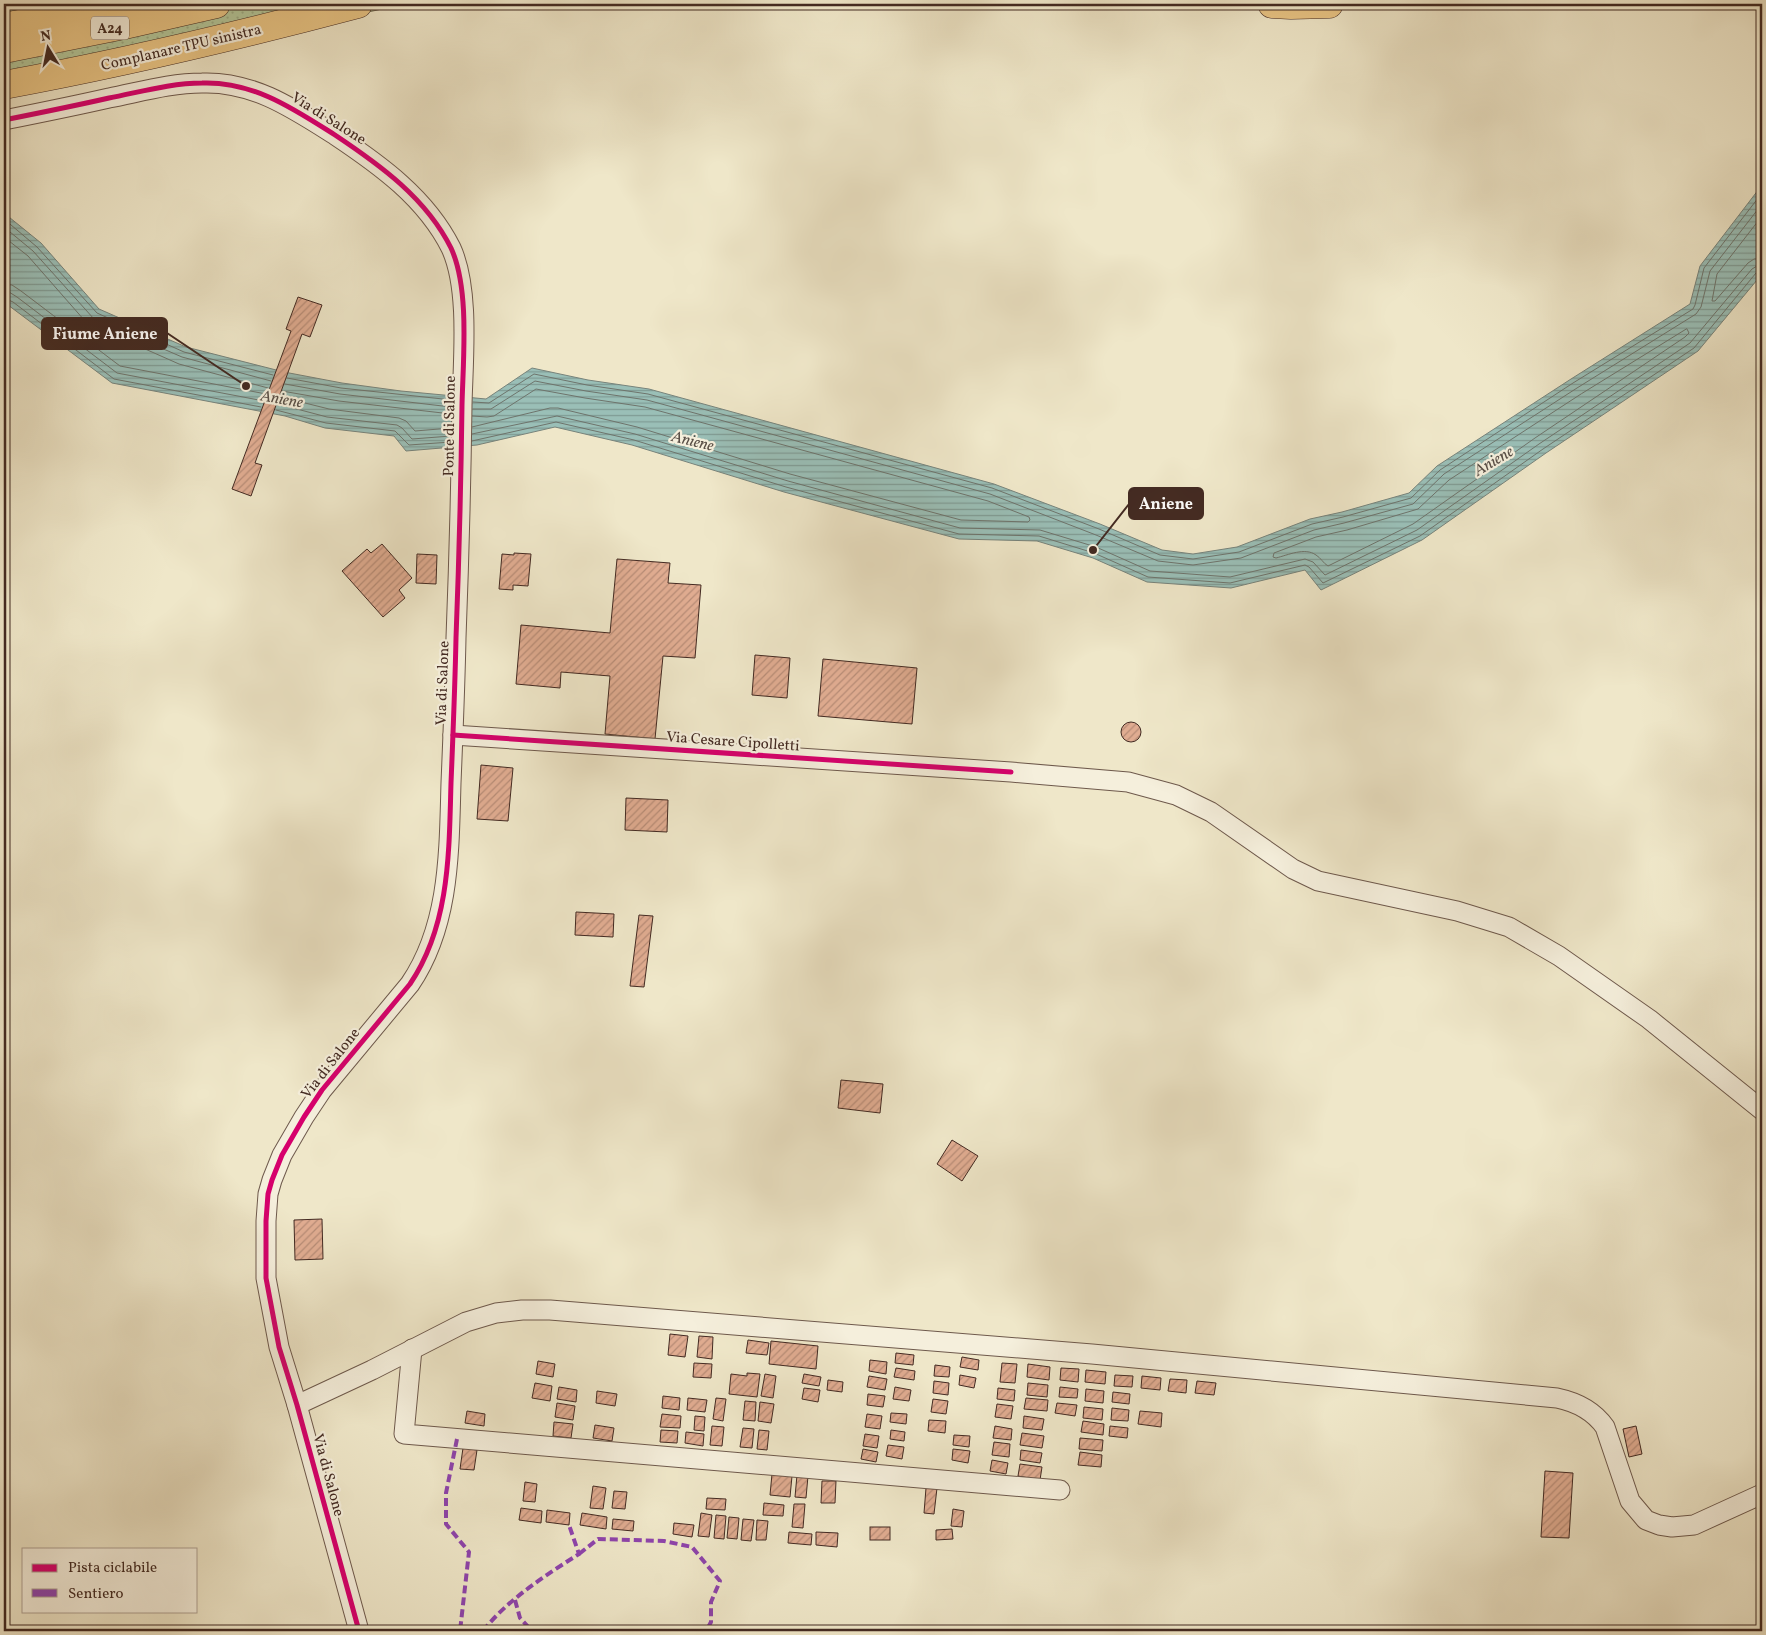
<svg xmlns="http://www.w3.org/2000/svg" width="1766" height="1635" font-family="Vollkorn,serif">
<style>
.grass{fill:url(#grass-dots);stroke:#7c785e}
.water{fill:url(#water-rules);stroke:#77837b}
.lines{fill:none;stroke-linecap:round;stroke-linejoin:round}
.shore{stroke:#6e746c;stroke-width:1}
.building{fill:url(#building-hatch);stroke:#432a22}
.minor-casing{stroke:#6e594c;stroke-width:21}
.highway-casing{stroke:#432a22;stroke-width:29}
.minor{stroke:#f5efdc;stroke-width:19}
.highway{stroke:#e8c484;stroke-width:28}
.quiet{stroke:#8e44ad;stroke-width:4;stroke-dasharray:8 4;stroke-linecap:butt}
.cycleway-casing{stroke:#f5efdc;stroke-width:8}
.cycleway{stroke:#d6006c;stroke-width:5}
.labels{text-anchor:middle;stroke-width:4.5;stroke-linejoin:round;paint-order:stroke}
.shield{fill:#f5efdc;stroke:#78655a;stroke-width:1}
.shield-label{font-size:14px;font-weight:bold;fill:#432a22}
.street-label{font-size:15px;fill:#432a22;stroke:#f5efdc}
.water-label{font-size:16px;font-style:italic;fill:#594f47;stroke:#f5efdc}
.leader{fill:none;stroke:#432a22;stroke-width:2}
.callout-dot{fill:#432a22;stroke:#f5efdc;stroke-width:2}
.callout{fill:#432a22;stroke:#432a22;stroke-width:2}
.callout-label{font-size:16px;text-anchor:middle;font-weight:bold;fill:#fff}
</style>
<defs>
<pattern id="grass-dots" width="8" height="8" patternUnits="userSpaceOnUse" patternTransform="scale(1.25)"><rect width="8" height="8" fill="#b4c79a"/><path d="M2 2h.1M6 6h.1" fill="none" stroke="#9cab84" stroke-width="1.8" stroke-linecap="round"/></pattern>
<pattern id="water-rules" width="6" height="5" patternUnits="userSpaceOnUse" patternTransform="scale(1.25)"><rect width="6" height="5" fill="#9abfb7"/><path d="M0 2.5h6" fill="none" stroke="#7f9b94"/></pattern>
<pattern id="building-hatch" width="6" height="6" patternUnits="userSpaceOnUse" patternTransform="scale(1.25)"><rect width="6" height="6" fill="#e0ac91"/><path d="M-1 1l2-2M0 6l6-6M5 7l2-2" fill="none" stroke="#b78c76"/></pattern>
</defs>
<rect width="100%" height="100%" fill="#efe7c9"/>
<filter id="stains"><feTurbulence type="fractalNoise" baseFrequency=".004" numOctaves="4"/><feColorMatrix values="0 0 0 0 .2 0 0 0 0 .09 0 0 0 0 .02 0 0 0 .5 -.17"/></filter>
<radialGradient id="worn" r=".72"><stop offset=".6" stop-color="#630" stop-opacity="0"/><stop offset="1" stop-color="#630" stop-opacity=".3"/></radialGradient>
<polygon class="grass" points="4,4 404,4 4,94"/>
<polygon class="water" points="1762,185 1762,274 1698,351 1546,453 1422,540 1321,590 1305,570 1231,588 1147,582 1093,558 1037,541 959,539 784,492 632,445 555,427 477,445 406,451 394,436 325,428 285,416 112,383 4,302 4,213 41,243 99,309 186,347 284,372 342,383 401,391 486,399 532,368 588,380 649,389 994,484 1100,524 1162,550 1193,554 1237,547 1310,519 1342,512 1409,493 1437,466 1571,379 1690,304 1700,266"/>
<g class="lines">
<g class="shore">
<polyline points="1762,216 1717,274 1712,301 1715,301 1748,263 1754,259 1762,258"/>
<polyline points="4,219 37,247 97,313 184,352 273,375"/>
<polyline points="4,227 33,251 94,319 182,357 271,381"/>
<polyline points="4,237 28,256 85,321 91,325 179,364 268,388"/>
<polyline points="4,284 12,285 21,291 120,366 266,394"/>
<polyline points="4,292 9,292 17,297 117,373 264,401"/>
<polyline points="4,298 13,302 114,379 261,407"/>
<path d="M1687 329 1689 333 1685 337 1535 438 1413 524 1328 566C1323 563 1321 558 1316 555 1305 547 1288 555 1276 558L1273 557 1274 553 1316 537 1347 530 1418 509 1449 480 1581 394Z"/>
<polyline points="287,378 341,388 452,400"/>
<polyline points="285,384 340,394 451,407"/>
<polyline points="282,391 339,401 451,414"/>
<polyline points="281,397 329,409 399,418 406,421 415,431 451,428"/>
<polyline points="473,402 489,403 534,374 587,385 648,394 992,488 1099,529 1160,555 1193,559 1239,552 1312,524 1343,517 1411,498 1440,470 1573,383 1693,309 1695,305 1704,268 1762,193"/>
<polyline points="278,404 327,417 397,425 402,428 412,439 451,436"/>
<polyline points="473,409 491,409 535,381 586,391 647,400 990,494 1096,535 1158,561 1193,565 1241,558 1314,530 1344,523 1413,504 1444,474 1577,388 1696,314 1701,307 1710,271 1762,204"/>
<polyline points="276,410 326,423 395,431 409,445 451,442"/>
<polyline points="472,427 550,408 558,408 637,427 790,474 961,520 1028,522 1030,520 1029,517 988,501 645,407 585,398 536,389 494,416 487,417 472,416"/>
<polyline points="472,434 557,416 635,434 788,481 960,528 1040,530 1096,547 1150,571 1230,577 1305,559 1313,562 1325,575 1417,530 1539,444 1690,343 1752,269 1757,266 1762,265"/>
<polyline points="472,441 556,422 634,440 786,487 959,534 1039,536 1094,553 1148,577 1230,583 1305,565 1309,567 1323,583 1420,536 1543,449 1694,348 1756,273 1762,271"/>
</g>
</g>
<g class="building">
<polygon points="298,297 322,305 310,337 302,334 255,463 262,465 251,496 232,489 291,331 286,329"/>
<polygon points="382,544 412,578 399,590 405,598 383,617 342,571 367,549 371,553"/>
<polygon points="514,553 531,554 528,586 513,585 513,590 499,589 502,554 514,555"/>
<polygon points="417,554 437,555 436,584 416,583"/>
<polygon points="617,559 670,563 668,583 701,585 695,658 663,656 655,739 605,734 610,676 561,672 560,688 516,684 521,625 610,633"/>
<polygon points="755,655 790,658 787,698 752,695"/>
<polygon points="823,659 917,668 912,724 818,716"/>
<circle cx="1131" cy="732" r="10"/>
<polygon points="481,765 513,768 508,821 477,819"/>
<polygon points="626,798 668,800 667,832 625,830"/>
<polygon points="576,912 614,914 613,937 575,935"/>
<polygon points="639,915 653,916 644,987 630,986"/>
<polygon points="841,1080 883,1084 880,1113 838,1108"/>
<polygon points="952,1140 978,1156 962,1181 937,1164"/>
<polygon points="322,1219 323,1259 295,1260 294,1220"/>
<polygon points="670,1334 688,1336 685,1357 668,1355"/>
<polygon points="699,1336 713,1337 712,1359 697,1357"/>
<polygon points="748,1340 769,1343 767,1355 746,1353"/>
<polygon points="771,1341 818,1346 816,1369 769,1364"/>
<polygon points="896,1353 914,1355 913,1365 895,1363"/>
<polygon points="962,1357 979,1360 978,1370 960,1367"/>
<polygon points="870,1360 887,1362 886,1374 869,1371"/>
<polygon points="538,1361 555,1364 553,1377 536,1374"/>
<polygon points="694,1363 712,1364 711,1378 693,1377"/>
<polygon points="1002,1363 1017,1364 1015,1383 1000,1382"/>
<polygon points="1028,1364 1050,1367 1049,1380 1027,1377"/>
<polygon points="935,1365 950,1367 949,1377 934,1376"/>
<polygon points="896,1368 915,1371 914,1380 894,1377"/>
<polygon points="1061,1368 1079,1369 1078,1382 1060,1380"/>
<polygon points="1086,1370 1106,1372 1105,1384 1085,1382"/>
<polygon points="747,1373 760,1374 757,1397 729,1394 731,1374 747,1376"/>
<polygon points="765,1374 776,1376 773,1398 761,1396"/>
<polygon points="804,1374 821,1377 819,1386 802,1383"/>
<polygon points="960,1375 976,1378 974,1388 959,1385"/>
<polygon points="1115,1375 1133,1376 1132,1387 1114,1386"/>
<polygon points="869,1376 887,1379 885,1390 867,1387"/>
<polygon points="1142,1376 1161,1378 1160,1390 1141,1388"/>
<polygon points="1170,1379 1187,1380 1186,1393 1168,1391"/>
<polygon points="828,1380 843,1382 842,1392 827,1390"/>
<polygon points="934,1381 949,1383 948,1395 933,1393"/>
<polygon points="1197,1381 1216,1383 1214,1395 1195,1393"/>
<polygon points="535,1383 552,1386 550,1401 532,1398"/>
<polygon points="1028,1383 1048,1385 1047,1397 1027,1395"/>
<polygon points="559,1387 577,1390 576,1402 557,1399"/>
<polygon points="895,1387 911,1390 909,1401 893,1399"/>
<polygon points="1060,1387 1078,1389 1077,1398 1059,1397"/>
<polygon points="804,1388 820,1390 818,1402 802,1399"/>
<polygon points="998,1388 1015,1390 1014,1401 997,1399"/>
<polygon points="1086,1389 1104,1391 1103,1403 1085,1401"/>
<polygon points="597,1391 617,1394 615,1406 596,1403"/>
<polygon points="1113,1392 1130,1394 1129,1404 1112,1402"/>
<polygon points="868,1394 885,1396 883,1407 867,1405"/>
<polygon points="663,1396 680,1398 679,1410 662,1408"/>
<polygon points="688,1398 707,1400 705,1412 687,1410"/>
<polygon points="716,1398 726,1399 723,1421 713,1419"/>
<polygon points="1026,1398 1048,1400 1047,1411 1024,1409"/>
<polygon points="933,1399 948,1401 946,1414 931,1412"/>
<polygon points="745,1401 756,1402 755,1421 743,1420"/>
<polygon points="760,1402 774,1404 771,1423 758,1421"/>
<polygon points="557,1403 575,1406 573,1420 555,1417"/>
<polygon points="1057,1403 1077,1405 1075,1416 1055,1413"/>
<polygon points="997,1404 1013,1406 1011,1419 995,1417"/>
<polygon points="1084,1407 1103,1409 1102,1420 1083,1418"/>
<polygon points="1112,1408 1129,1410 1128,1421 1111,1420"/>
<polygon points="467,1411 485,1414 484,1426 465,1423"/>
<polygon points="1140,1411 1162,1413 1161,1427 1138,1424"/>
<polygon points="891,1413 907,1414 906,1424 890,1422"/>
<polygon points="662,1414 681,1416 680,1428 660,1427"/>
<polygon points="867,1414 882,1416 880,1429 865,1427"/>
<polygon points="695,1416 705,1417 704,1431 694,1430"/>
<polygon points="1024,1416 1044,1419 1042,1430 1023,1428"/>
<polygon points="929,1420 946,1421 945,1433 928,1431"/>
<polygon points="1083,1421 1104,1424 1103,1435 1081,1432"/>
<polygon points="554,1422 573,1424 571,1438 553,1436"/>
<polygon points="595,1425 614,1428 612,1441 593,1438"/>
<polygon points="712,1426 724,1427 722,1446 710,1445"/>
<polygon points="995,1426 1012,1429 1011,1440 993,1438"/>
<polygon points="1110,1426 1128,1428 1127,1438 1109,1436"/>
<polygon points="1636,1426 1642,1454 1629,1457 1623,1429"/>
<polygon points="743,1428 754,1429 752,1448 740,1447"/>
<polygon points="661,1430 678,1431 677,1443 660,1442"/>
<polygon points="759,1430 769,1431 767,1450 757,1449"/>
<polygon points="891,1430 905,1432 904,1441 890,1439"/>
<polygon points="686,1432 704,1434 703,1446 685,1443"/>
<polygon points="1022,1433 1044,1436 1042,1448 1020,1445"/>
<polygon points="865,1434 879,1436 877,1448 863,1446"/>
<polygon points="954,1435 970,1436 969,1447 953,1445"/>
<polygon points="1080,1438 1103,1440 1102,1451 1079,1449"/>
<polygon points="994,1442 1010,1444 1009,1457 992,1455"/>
<polygon points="888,1445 904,1447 902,1459 886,1456"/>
<polygon points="463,1448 477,1450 474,1470 460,1469"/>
<polygon points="863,1449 878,1452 876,1462 861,1459"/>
<polygon points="953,1449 970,1451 968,1463 952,1460"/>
<polygon points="1021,1450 1042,1453 1040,1463 1020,1460"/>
<polygon points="1080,1452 1102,1455 1101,1467 1078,1465"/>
<polygon points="992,1460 1008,1463 1006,1474 990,1471"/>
<polygon points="1020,1464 1042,1467 1040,1480 1018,1476"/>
<polygon points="1545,1471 1573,1473 1569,1538 1541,1537"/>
<polygon points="772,1474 792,1476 790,1497 770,1495"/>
<polygon points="797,1475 808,1476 806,1498 795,1497"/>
<polygon points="822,1481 836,1481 835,1503 821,1503"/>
<polygon points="525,1482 537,1484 535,1502 523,1501"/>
<polygon points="593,1486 606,1488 603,1509 590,1508"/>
<polygon points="926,1488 937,1488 934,1514 924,1513"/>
<polygon points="614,1491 627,1492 625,1509 612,1508"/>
<polygon points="707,1498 726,1499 725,1510 706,1509"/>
<polygon points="764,1503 784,1505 783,1516 763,1515"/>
<polygon points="794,1504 805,1504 803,1528 792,1527"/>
<polygon points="521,1508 542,1511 541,1523 519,1520"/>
<polygon points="953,1509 964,1511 962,1527 951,1526"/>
<polygon points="547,1510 570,1513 569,1525 546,1522"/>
<polygon points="582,1513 607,1517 606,1529 580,1525"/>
<polygon points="701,1513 712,1515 709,1537 698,1536"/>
<polygon points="716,1515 726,1516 724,1539 714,1538"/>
<polygon points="729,1517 739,1518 737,1539 727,1538"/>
<polygon points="613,1519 634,1521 633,1531 612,1529"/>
<polygon points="743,1519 754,1520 751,1541 741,1540"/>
<polygon points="757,1520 768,1521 766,1540 756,1540"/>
<polygon points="674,1523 694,1525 692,1537 673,1534"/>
<rect x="870" y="1527" width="20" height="13"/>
<polygon points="952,1529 953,1539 936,1540 936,1530"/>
<polygon points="789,1532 812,1534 811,1545 788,1543"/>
<polygon points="816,1532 838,1533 837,1547 816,1545"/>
</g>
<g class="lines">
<g class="minor-casing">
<g id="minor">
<path d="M4 120C39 113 74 106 109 98 140 92 171 83 202 83 253 81 294 109 335 135 380 165 426 198 451 248 470 289 463 360 462 405 461 482 459 560 456 638 455 687 453 735 451 783 449 852 450 925 410 984L322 1090 304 1117 282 1155 272 1180 268 1194 266 1221V1278L279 1347 297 1405 359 1631"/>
<polyline points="453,735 1011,772 1128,782 1176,795 1211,812 1293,869 1318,881 1457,911 1509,927 1559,956 1649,1019 1762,1110"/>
<polyline points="412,1349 404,1434 1060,1490"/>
<path d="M297 1405 372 1370 466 1322 496 1313 522 1310H550L1092 1354 1557 1398C1576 1402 1593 1410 1605 1427L1630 1501 1646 1520 1659 1525 1672 1527 1694 1525 1762 1494"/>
</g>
</g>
<g class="highway-casing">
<g id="highway">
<polyline points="1272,4 1291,5 1329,4"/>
<polyline points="4,27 121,4"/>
<polyline points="4,49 124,25 216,4"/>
<path d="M4 85C123 63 241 35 358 4"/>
</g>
</g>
<use href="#minor" class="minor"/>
<use href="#highway" class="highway"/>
<g class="quiet">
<polyline points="457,1439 446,1493 446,1524 469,1552 460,1631"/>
<polyline points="579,1554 598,1539 664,1541 692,1547 720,1581 711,1602 711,1622 706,1631"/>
<polyline points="515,1600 520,1618 532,1631"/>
<path d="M483 1631C507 1600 546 1575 579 1554L569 1525"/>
</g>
<g class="cycleway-casing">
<g id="cycleway">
<path d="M4 120C39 113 74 106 109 98 140 92 171 83 202 83 253 81 294 109 335 135 380 165 426 198 451 248 470 289 463 360 462 405 461 482 459 560 456 638 455 687 453 735 451 783 449 852 450 925 410 984L322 1090 304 1117 282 1155 272 1180 268 1194 266 1221V1278L279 1347 297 1405 359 1631"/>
<polyline points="453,735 1011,772"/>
</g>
</g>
<use href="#cycleway" class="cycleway"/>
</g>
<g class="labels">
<rect class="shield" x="91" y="16.5" width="38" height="23" rx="4"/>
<g class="shield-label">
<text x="110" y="33">A24</text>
</g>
<g class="street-label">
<text transform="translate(181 47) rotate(-13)" y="5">Complanare TPU sinistra</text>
<text transform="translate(329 118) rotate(32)" y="5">Via di Salone</text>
<text transform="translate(449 426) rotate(-89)" y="5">Ponte di Salone</text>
<text transform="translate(442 683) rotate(-88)" y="5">Via di Salone</text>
<text transform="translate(733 741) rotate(4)" y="5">Via Cesare Cipolletti</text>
<text transform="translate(330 1063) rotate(-52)" y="5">Via di Salone</text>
<text transform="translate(329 1475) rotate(75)" y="5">Via di Salone</text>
</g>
<g class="water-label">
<text transform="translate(282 398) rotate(10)" y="6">Aniene</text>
<text transform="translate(693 440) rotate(14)" y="6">Aniene</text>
<text transform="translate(1493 460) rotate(-31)" y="6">Aniene</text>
</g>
</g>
<path class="leader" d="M246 386L167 333M1093 550L1129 504"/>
<g class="callout-dot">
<circle cx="246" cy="386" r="5"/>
<circle cx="1093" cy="550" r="5"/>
</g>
<g class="callout">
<rect x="42" y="318" width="125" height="31" rx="5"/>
<rect x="1129" y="488" width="74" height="31" rx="5"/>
</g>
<g class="callout-label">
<text x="105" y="339">Fiume Aniene</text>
<text x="1166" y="509">Aniene</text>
</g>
<rect width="1766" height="1635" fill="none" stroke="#efe7c9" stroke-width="20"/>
<rect x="5" y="5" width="1756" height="1625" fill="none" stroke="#432a22" stroke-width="2.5"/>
<rect x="10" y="10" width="1746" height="1615" fill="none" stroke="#432a22"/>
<rect x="22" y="1548" width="175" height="65" fill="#f5efdc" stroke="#aea092"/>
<rect x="32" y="1564" width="25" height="8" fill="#d6006c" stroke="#aea092"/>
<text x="68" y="1572" font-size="15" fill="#432a22">Pista ciclabile</text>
<rect x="32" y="1589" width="25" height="8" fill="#8e44ad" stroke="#aea092"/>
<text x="68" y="1598" font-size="15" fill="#432a22">Sentiero</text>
<g transform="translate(48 48) rotate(350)" stroke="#f5efdc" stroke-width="4" paint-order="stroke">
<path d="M0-4L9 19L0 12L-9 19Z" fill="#432a22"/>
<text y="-8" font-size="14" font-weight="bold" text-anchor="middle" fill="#432a22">N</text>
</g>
<rect width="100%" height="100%" filter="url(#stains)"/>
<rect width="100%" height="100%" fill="url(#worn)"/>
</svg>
